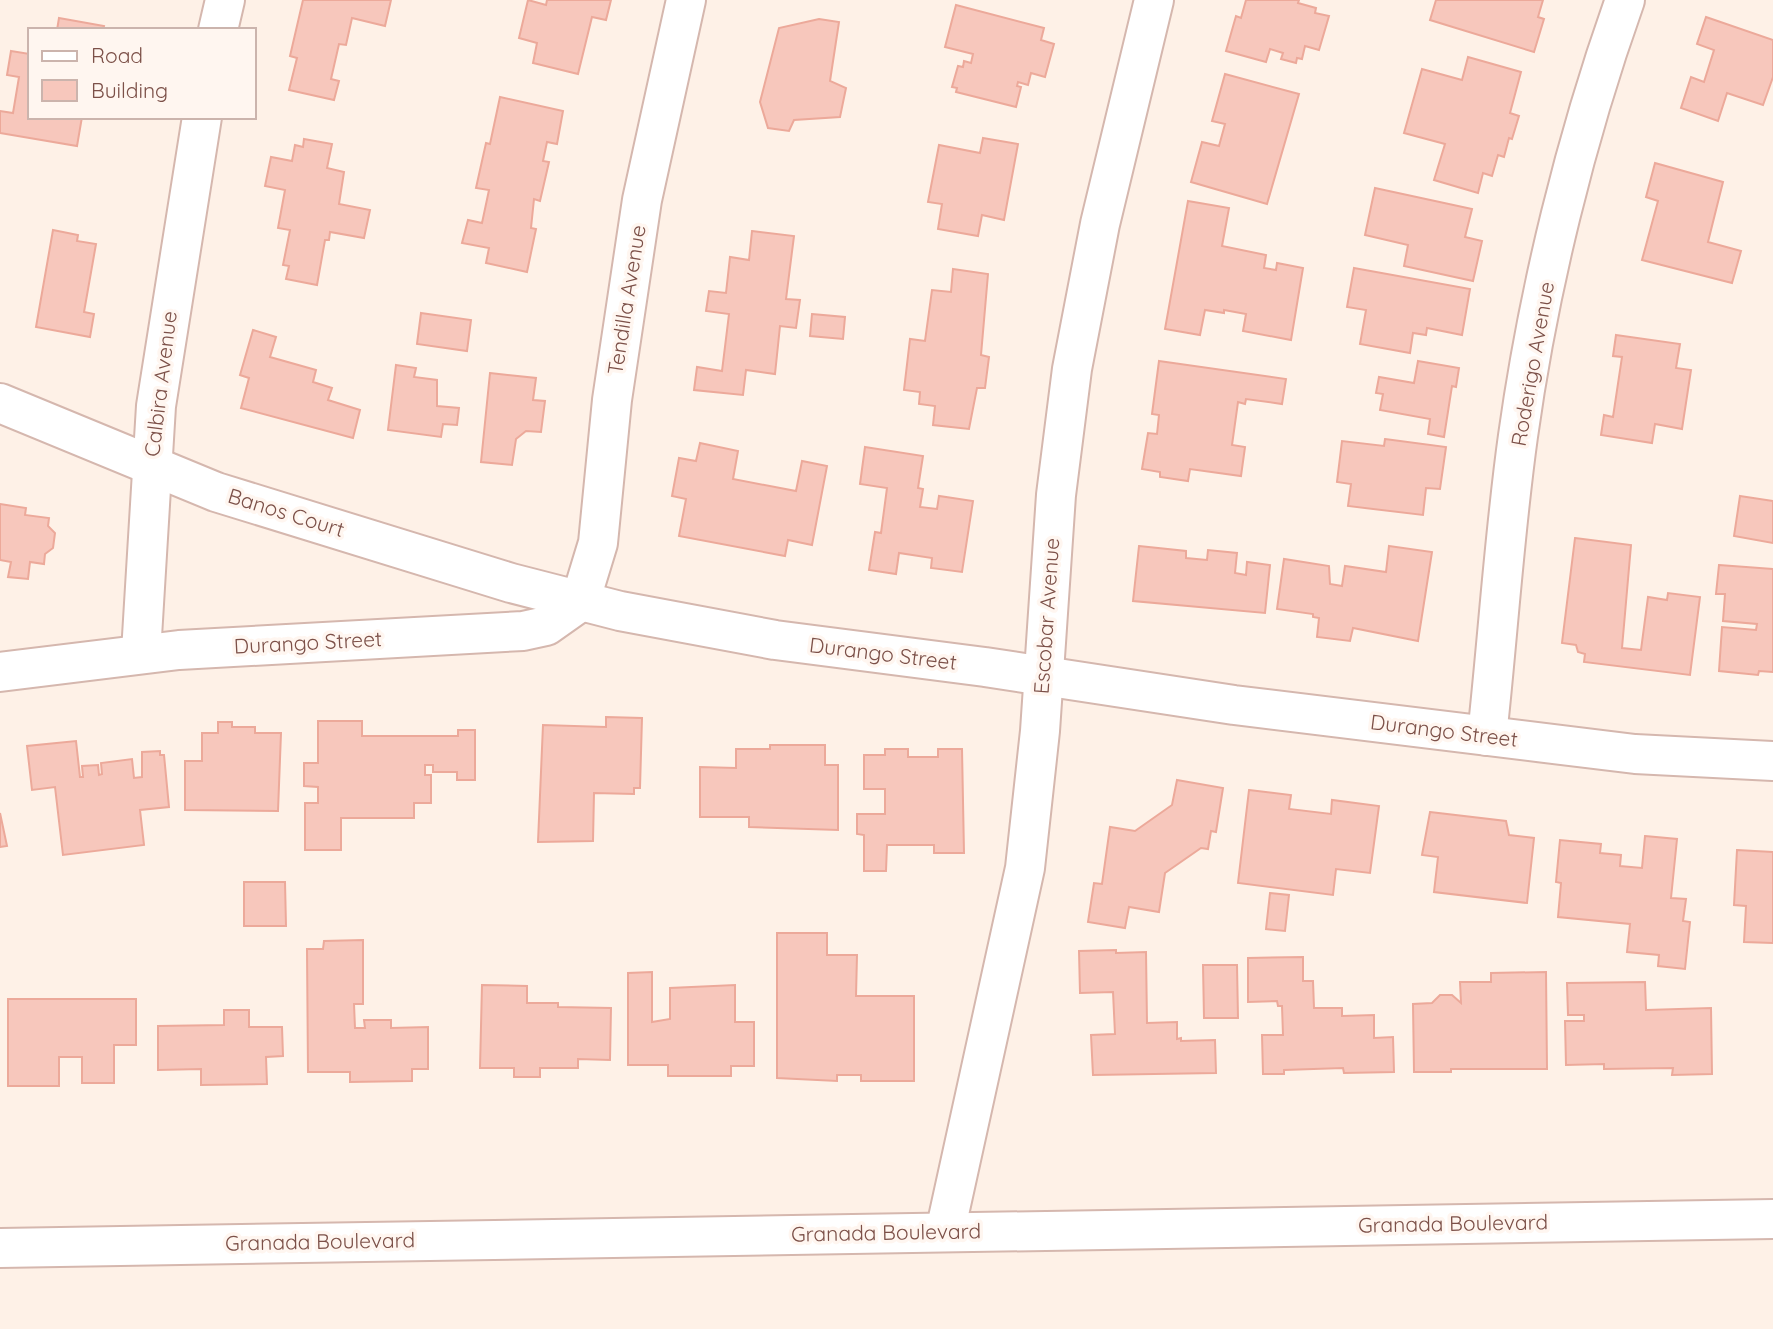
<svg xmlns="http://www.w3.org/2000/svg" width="1773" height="1329" font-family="Quicksand,sans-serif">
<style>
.building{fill:#f7c7bc;stroke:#eca99a;stroke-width:2}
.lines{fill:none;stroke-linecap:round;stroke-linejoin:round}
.minor-casing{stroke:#d5b7ae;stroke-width:42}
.tertiary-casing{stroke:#d5b7ae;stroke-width:42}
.minor{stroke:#fff;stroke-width:38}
.tertiary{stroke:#fff;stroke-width:38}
.labels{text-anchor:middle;stroke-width:7;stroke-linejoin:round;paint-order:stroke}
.street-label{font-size:21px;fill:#7c5048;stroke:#fff6f0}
</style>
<rect width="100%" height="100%" fill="#fef1e7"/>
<g class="building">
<polygon points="303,0 391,0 385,26 352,18 346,45 339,44 331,79 339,81 334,100 289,90 297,58 290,56"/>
<polygon points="528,0 546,5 547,0 611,0 606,20 592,17 578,74 533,63 537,43 519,38"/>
<polygon points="1246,0 1299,0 1298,3 1316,8 1315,13 1329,16 1319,50 1305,46 1302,59 1297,58 1296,63 1281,59 1283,53 1270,49 1266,62 1226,51 1236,16 1241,18"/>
<polygon points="1436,0 1543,0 1538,17 1544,19 1534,52 1430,20"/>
<polygon points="956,5 1044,28 1041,40 1054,44 1045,77 1031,73 1028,85 1018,82 1017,86 1021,87 1016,107 956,92 957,88 952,87 958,66 963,67 964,61 971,63 973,54 945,47"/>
<polygon points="1706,17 1773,40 1773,77 1763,105 1727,93 1718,121 1681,108 1691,77 1704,82 1714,50 1697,44"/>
<polygon points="59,18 104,26 103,30 57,30"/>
<polygon points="819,19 839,22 830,81 846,88 840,117 794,120 789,131 768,128 760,102 779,28"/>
<polygon points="11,51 30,54 30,117 82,117 77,146 0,133 0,111 13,113 19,77 7,75"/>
<polygon points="1468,57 1521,72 1510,113 1519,116 1512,139 1509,138 1504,157 1498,155 1492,176 1483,173 1478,193 1434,180 1445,144 1404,133 1422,69 1462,80"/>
<polygon points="1225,74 1299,94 1267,204 1191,182 1202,142 1219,146 1225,124 1212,121"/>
<polygon points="500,97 563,111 557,144 547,142 543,161 549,162 540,201 534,199 531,228 536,229 527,272 486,263 489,248 462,243 468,220 482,223 489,190 476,188 486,143 490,144"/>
<polygon points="983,138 1018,144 1004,220 982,215 978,236 938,229 942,204 928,202 939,145 980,153"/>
<polygon points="304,139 332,144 327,168 344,172 339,204 370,210 364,238 330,232 329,240 325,240 317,285 286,279 289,266 283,265 290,230 278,228 285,190 265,186 271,157 292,161 295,145 303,147"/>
<polygon points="1655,163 1723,182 1708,242 1741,251 1732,283 1642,260 1658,201 1646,197"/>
<polygon points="1375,188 1472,209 1465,237 1482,241 1473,281 1404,266 1408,245 1365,235"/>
<polygon points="1188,201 1229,208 1222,246 1266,255 1264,268 1276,270 1277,263 1303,268 1291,340 1243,331 1246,314 1224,310 1224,313 1205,310 1200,335 1165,329"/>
<polygon points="53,230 78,235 77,241 96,244 84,312 94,314 90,337 36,327"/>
<polygon points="752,231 794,236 786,299 800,300 796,328 780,326 775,374 746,370 743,395 694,390 697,367 722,371 729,314 706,311 709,291 726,293 730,257 749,260"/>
<polygon points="1354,268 1470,289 1462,335 1427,328 1426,335 1413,333 1410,353 1360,344 1366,310 1347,307"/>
<polygon points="953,269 988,274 981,355 989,357 985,388 977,388 969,429 933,425 935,406 919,404 920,392 904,390 910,339 925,341 932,290 951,292"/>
<polygon points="421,313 471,320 467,351 417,344"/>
<polygon points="812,314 845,317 843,339 810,336"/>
<polygon points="253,330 276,337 270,357 316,370 313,382 332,388 328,400 360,410 353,438 241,408 249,378 240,375"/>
<polygon points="1616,335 1680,344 1676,368 1691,370 1682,429 1655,424 1652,443 1601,435 1604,415 1613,417 1622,357 1613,356"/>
<polygon points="1159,361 1286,379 1282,404 1246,399 1245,404 1238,402 1232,445 1245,447 1241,476 1190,469 1188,481 1160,477 1160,472 1142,469 1148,433 1157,434 1159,415 1152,414"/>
<polygon points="1418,361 1459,368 1456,387 1452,386 1444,437 1428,434 1430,419 1380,410 1383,394 1376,393 1379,377 1414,383"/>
<polygon points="396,365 416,368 414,377 437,380 437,406 459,408 457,425 443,424 441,437 388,430"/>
<polygon points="490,373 536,378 533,400 545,401 541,432 526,431 516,439 512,465 481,462"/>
<polygon points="1385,439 1446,447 1440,489 1426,488 1423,515 1348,506 1351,484 1337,482 1342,441 1384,446"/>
<polygon points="700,443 738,451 733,479 796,491 802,461 827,466 812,545 788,540 785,556 679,536 686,499 672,496 679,458 696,461"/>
<polygon points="865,447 923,456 918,488 923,489 920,507 937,509 939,496 973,501 962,572 931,568 932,558 899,553 896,574 869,570 875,532 881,533 887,488 860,484"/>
<polygon points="1740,496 1773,501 1773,543 1734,536"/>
<polygon points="0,504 26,508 25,515 49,518 48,526 55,533 53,548 45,554 44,564 30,562 28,579 8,577 11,562 0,560"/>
<polygon points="1575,538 1631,545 1622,648 1641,650 1648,597 1667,600 1668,593 1700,597 1690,675 1584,662 1585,654 1578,652 1576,645 1562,643"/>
<polygon points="1139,546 1186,551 1186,558 1207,560 1208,550 1237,553 1235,573 1246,575 1247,562 1270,565 1265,613 1133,601"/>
<polygon points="1389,546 1432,552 1418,641 1353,628 1350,641 1317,637 1319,618 1313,617 1313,614 1277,609 1284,559 1329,566 1330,584 1342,586 1345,566 1386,572"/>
<polygon points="1719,565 1773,569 1773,672 1759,671 1758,675 1719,671 1722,627 1756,630 1757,624 1723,621 1725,594 1716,594"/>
<polygon points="606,717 642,718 640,788 634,788 634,794 594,793 593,841 538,842 543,725 606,727"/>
<polygon points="318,721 362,721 362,736 458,736 458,730 475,730 475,780 457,780 457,772 433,772 433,765 425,765 425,775 431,775 431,803 414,803 414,818 341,818 341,850 305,850 305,803 318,803 318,787 304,786 304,763 318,763"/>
<polygon points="218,722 232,722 232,727 255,727 255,733 281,733 278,811 185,810 185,761 202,761 202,733 218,733"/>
<polygon points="76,741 80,777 83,777 82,766 98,765 99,775 102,774 101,763 132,759 134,778 142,777 142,752 160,751 160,755 164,755 169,807 140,810 144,845 63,855 55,787 32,790 27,746"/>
<polygon points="770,745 825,745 825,765 838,765 838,830 749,827 749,817 700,817 700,767 736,768 736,749 770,749"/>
<polygon points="885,749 908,749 908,757 938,757 938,749 962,749 964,853 934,853 934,845 887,845 886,871 864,871 864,835 857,834 857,814 885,814 885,789 864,789 864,755 885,755"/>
<polygon points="1177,780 1223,788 1216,832 1211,831 1208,849 1201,848 1165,873 1159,912 1129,907 1125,928 1088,922 1094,883 1102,884 1110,827 1135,831 1172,805"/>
<polygon points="1249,790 1291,795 1289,809 1331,814 1332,800 1379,806 1370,873 1336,869 1333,895 1238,883"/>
<polygon points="1430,812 1506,821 1509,835 1534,838 1527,903 1434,892 1438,857 1422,855"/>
<polygon points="0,813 7,846 0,847"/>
<polygon points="1645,836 1677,839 1671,898 1686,899 1683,921 1690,922 1685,969 1658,966 1659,955 1627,952 1630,924 1558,917 1561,883 1556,882 1560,840 1601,844 1600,853 1621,855 1620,866 1642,868"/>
<polygon points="1737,850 1773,852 1773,943 1744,942 1746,906 1734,905"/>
<polygon points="244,882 285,882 286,926 244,926"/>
<polygon points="1270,893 1289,895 1285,931 1266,929"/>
<polygon points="777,933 827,933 827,955 857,955 856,996 914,996 914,1081 861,1081 861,1075 837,1075 837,1081 777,1078"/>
<polygon points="363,940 363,1004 354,1004 355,1028 365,1028 364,1020 391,1020 391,1028 428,1027 428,1069 412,1069 412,1081 350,1082 350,1072 308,1072 307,949 323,949 324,941"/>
<polygon points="1116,950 1116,953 1146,952 1147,1023 1177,1022 1177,1039 1181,1038 1181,1041 1215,1040 1216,1073 1093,1075 1091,1035 1115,1034 1113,992 1080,993 1079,951"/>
<polygon points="1303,957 1303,981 1313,981 1314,1008 1342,1008 1342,1016 1374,1015 1374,1038 1393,1037 1394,1072 1344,1073 1343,1068 1284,1070 1284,1074 1263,1074 1262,1035 1283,1035 1282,1006 1278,1006 1277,1001 1248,1002 1248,958"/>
<polygon points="1203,965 1237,965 1238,1018 1204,1018"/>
<polygon points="652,972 652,1022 670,1019 670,988 735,985 735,1022 754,1022 754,1066 731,1066 731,1076 668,1076 668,1065 628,1065 628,973"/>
<polygon points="1546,972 1547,1069 1451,1069 1451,1072 1414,1072 1413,1004 1432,1003 1440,995 1452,995 1461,1003 1460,982 1491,982 1491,973"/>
<polygon points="1645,982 1646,1010 1711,1008 1712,1074 1672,1075 1673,1068 1604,1069 1604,1064 1566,1065 1565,1021 1584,1021 1584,1015 1568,1015 1567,983"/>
<polygon points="482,985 527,986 527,1003 558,1003 558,1007 611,1008 610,1060 578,1059 578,1068 540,1068 540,1077 514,1077 514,1068 480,1068"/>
<polygon points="8,999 136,999 136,1045 114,1045 114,1083 82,1083 82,1057 59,1057 59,1086 8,1086"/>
<polygon points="224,1010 249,1010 249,1027 282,1027 283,1056 266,1057 267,1084 201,1085 201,1069 158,1070 158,1026 224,1025"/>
</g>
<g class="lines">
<g class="minor-casing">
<g id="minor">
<polyline points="218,30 225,0"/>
<polyline points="0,403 216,492 511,583 620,611 775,640 985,667 1234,705 1635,754 1773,761"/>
<polyline points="580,602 598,543 612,400 642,200 686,0"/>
<polyline points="141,653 156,406 202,117"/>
<polyline points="0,672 179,650 523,631 546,626 580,602"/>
<path d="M1487 736C1498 636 1504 536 1518 436 1538 292 1576 137 1625 0"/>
<polyline points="945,1232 1025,868 1040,731 1056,495 1072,369 1100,224 1154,0"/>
</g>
</g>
<g class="tertiary-casing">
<polyline id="tertiary" points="0,1248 1773,1219"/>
</g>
<use href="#minor" class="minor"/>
<use href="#tertiary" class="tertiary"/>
</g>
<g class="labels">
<g class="street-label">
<text transform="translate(627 300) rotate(-81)" y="7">Tendilla Avenue</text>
<text transform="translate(1533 364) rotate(-80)" y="7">Roderigo Avenue</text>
<text transform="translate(161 384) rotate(-83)" y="7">Calbira Avenue</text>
<text transform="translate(286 513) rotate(17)" y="7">Banos Court</text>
<text transform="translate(1047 616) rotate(-86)" y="7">Escobar Avenue</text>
<text transform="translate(308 643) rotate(-3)" y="7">Durango Street</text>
<text transform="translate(883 654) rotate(7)" y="7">Durango Street</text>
<text transform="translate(1444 731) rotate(7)" y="7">Durango Street</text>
<text transform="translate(1453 1224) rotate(-1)" y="7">Granada Boulevard</text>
<text transform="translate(886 1233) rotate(-1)" y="7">Granada Boulevard</text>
<text transform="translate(320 1242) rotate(-1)" y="7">Granada Boulevard</text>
</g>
</g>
<rect x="28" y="28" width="228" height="91" fill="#fff6f0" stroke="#cbb4ad" stroke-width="2"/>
<rect x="42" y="51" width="35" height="10" fill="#ffffff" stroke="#cbb4ad" stroke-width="2"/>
<text x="91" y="63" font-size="21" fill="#7c5048">Road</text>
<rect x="42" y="80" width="35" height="21" fill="#f7c7bc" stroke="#cbb4ad" stroke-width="2"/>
<text x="91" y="98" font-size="21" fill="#7c5048">Building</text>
</svg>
